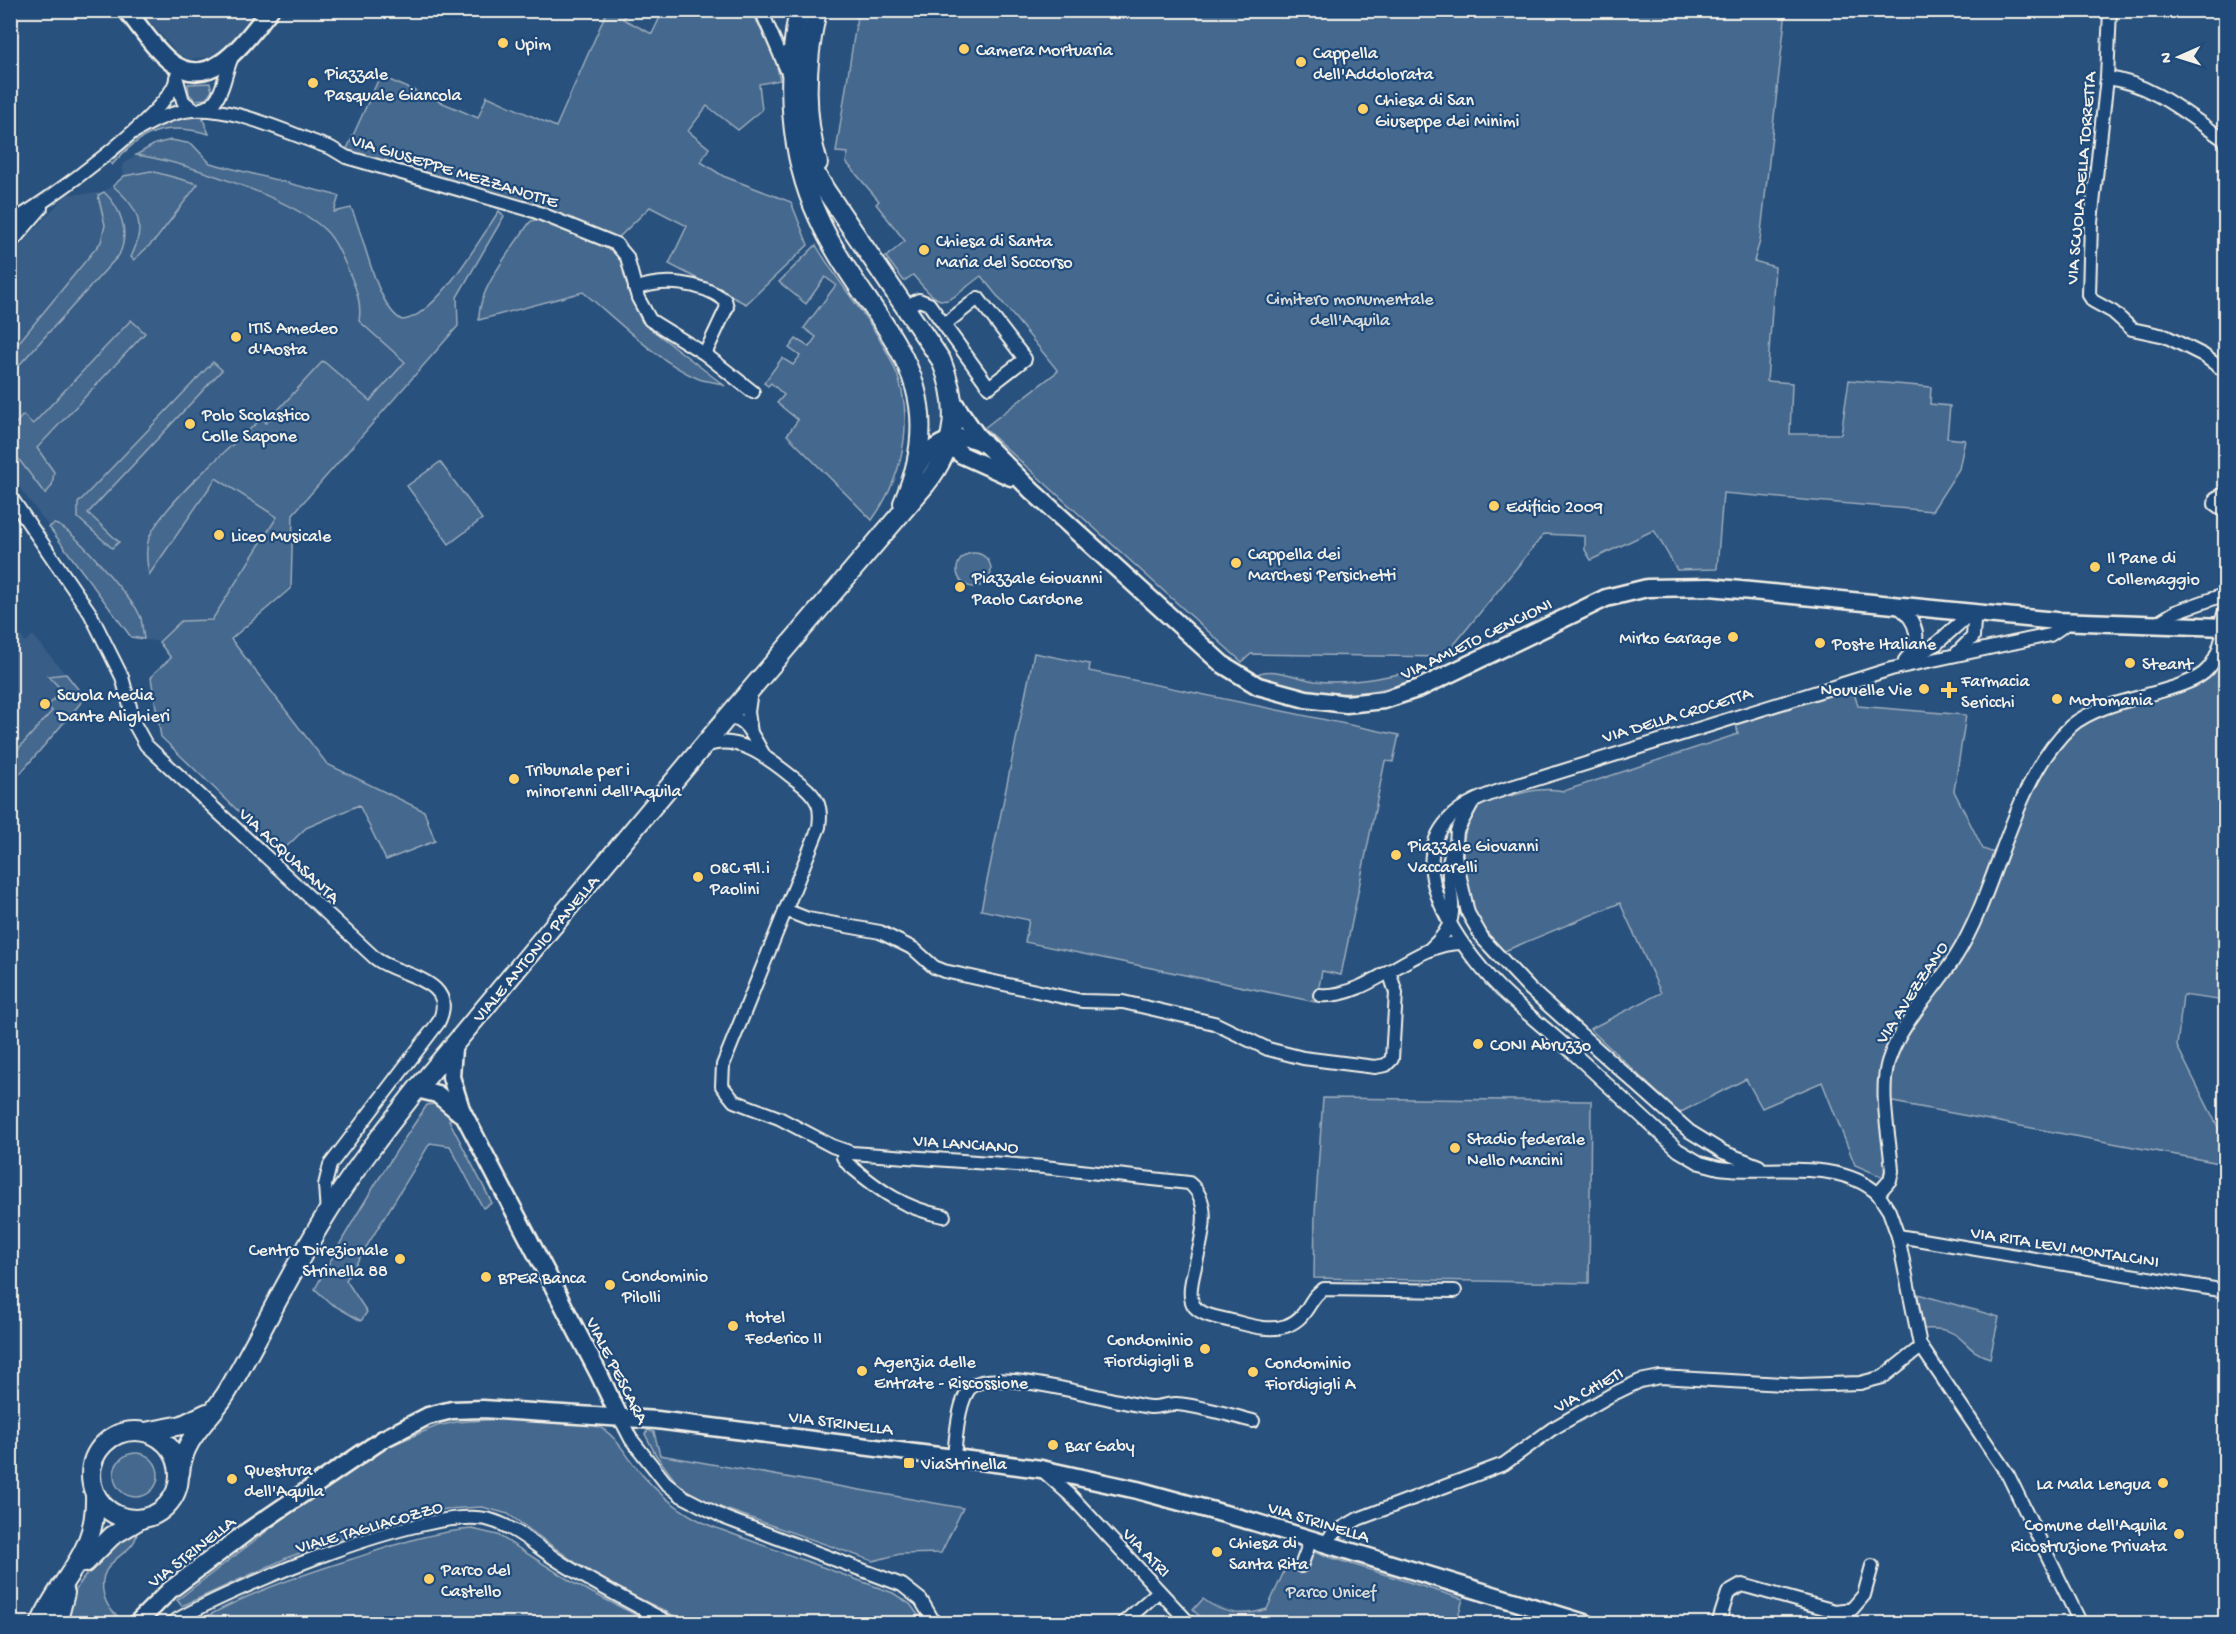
<svg xmlns="http://www.w3.org/2000/svg" width="2236" height="1634" font-family="'Gochi Hand',sans-serif">
<style>
.built{fill:#375d86}
.green{fill:#45688e;stroke:#9cacbb;stroke-width:1.5}
.lines{fill:none;stroke-linecap:round;stroke-linejoin:round}
.street-casing{stroke:#f4f1e8;stroke-width:16}
.secondary-casing{stroke:#f4f1e8;stroke-width:21}
.primary-casing{stroke:#f4f1e8;stroke-width:22}
.street{stroke:#1f4a7a;stroke-width:12}
.secondary{stroke:#1f4a7a;stroke-width:16}
.primary{stroke:#1f4a7a;stroke-width:18}
.poi-dot{fill:#ffd166;stroke:#1f4a7a;stroke-width:2}
.labels{text-anchor:middle;stroke-width:4.5;stroke-linejoin:round;paint-order:stroke}
.poi-label{font-size:18px;fill:#f4f1e8;stroke:#1f4a7a;text-anchor:start}
.street-label{font-size:18px;fill:#f4f1e8;stroke:#1f4a7a}
.park-label{font-size:18px;fill:#dadcda;stroke:#1f4a7a}
</style>
<rect width="100%" height="100%" fill="#28517e"/>
<filter id="ink" filterUnits="userSpaceOnUse"><feTurbulence type="fractalNoise" baseFrequency=".0167" numOctaves="2"/><feDisplacementMap in="SourceGraphic" scale="12" xChannelSelector="R" yChannelSelector="G"/><feConvolveMatrix kernelMatrix="1 2 1 2 8 2 1 2 1" color-interpolation-filters="sRGB"/></filter>
<g filter="url(#ink)">
<g class="built">
<polygon points="140,11 260,11 226,50 217,56 188,59 178,54"/>
<polygon points="171,140 192,144 210,163 339,196 334,212 351,208 379,286 394,313 402,320 417,315 447,287 499,211 504,216 457,297 458,326 293,514 291,588 171,658 159,642 131,637 11,476 10,260 28,236 67,194 102,193 124,176 122,165 150,146"/>
<polygon points="11,620 25,642 33,635 85,698 11,784"/>
</g>
<g class="green">
<polygon points="607,11 627,11 623,19 652,34 663,11 752,11 776,62 780,80 759,84 762,110 738,130 707,106 688,131 709,148 701,162 723,176 791,202 808,245 746,304 669,264 687,226 650,207 617,239 529,203 346,151 380,76 478,118 487,96 556,127"/>
<path d="M858 11H1786L1760 241 1754 261 1775 267 1767 381 1792 383 1790 434H1841L1849 380 1931 387 1930 404 1950 406 1947 438 1965 440 1959 469 1932 511 1723 493 1717 569 1677 570 1654 530 1591 560 1585 550V536L1544 534 1444 657 1251 654 1242 662 984 428 1058 371 981 276C945 302 946 315 913 275L904 281 886 257 905 241 876 204 879 201 846 162 848 153 836 152Z"/>
<polygon points="210,83 212,91 206,99 195,100 189,94 188,84"/>
<path d="M191 116 202 117 209 134C165 122 141 131 112 165L107 159C134 139 158 123 191 116Z"/>
<path d="M171 140 192 144 210 163 339 196 334 212 351 208C365 235 375 306 402 320 437 317 480 238 499 211L504 216 457 297 458 326 293 514 291 588 231 639 327 764 424 811 435 841 386 860 359 805 306 828 281 852 161 737 151 678 155 672 171 658 159 642 181 621 212 620 277 517 216 478 149 575C147 563 145 550 149 538 162 505 231 446 259 421L263 418 266 423 323 361 370 401 405 362 359 321C362 303 356 288 349 272 342 257 336 240 324 229 290 198 181 161 136 155L155 144Z"/>
<path d="M151 171 198 184 157 238 134 260 131 257C147 225 138 207 113 186L124 176Z"/>
<path d="M104 192C121 208 130 232 119 255L11 374V352L101 242 105 225 98 195Z"/>
<path d="M538 218 615 252 624 266 631 298 642 322 725 386C716 381 707 382 699 379 658 362 617 320 583 292L479 320C477 290 513 247 530 222Z"/>
<path d="M816 245C839 285 871 319 891 360 917 413 905 474 872 520L787 435 798 420 777 403 784 395 771 383 768 386 764 383 782 358 793 365 800 356 789 348 796 339 809 347 816 337 804 328 836 285 825 277 806 304 779 282Z"/>
<polygon points="131,320 145,333 37,448 54,472 52,486 45,494 11,449 11,429 23,415 33,424"/>
<polygon points="213,362 222,370 88,513 119,542 112,548 78,518 78,503"/>
<polygon points="440,462 482,519 449,544 407,486"/>
<path d="M54 524C74 527 122 591 136 608L141 618 144 639 131 637 49 527Z"/>
<circle cx="974" cy="570" r="17"/>
<path d="M2225 652V1001L2183 995 2177 1046 2225 1141V1164L1882 1100 1886 1163 1883 1177 1855 1165 1822 1082 1762 1108 1746 1079 1679 1113 1590 1029 1661 993 1620 903 1502 952C1495 944 1487 936 1481 926 1466 898 1451 832 1479 807 1488 799 1502 798 1514 795 1532 790 1545 788 1564 791L1738 734 1736 723 1852 686 1858 706 1966 715 1954 791 1983 849 2002 856C2021 816 2044 754 2079 725 2103 705 2169 691 2201 681 2214 673 2221 667 2225 652Z"/>
<polygon points="1034,653 1090,664 1089,671 1399,735 1393,762 1385,761 1341,975 1322,971 1316,1002 1025,942 1029,920 981,910"/>
<path d="M1425 669 1438 670C1378 699 1318 702 1256 675 1270 665 1299 679 1315 681 1354 685 1387 676 1425 669Z"/>
<polygon points="66,674 85,698 11,784 11,757 52,711 48,706 62,690 48,676"/>
<polygon points="1323,1098 1591,1101 1589,1283 1314,1278 1315,1213"/>
<path d="M435 1104 441 1106 451 1119 449 1120 492 1203 483 1208 450 1146 430 1143 346 1280 367 1312 361 1321 330 1303 315 1289C349 1225 386 1165 427 1105Z"/>
<path d="M1918 1294 1999 1317 1990 1358C1958 1349 1967 1326 1923 1329Z"/>
<path d="M500 1419C524 1420 577 1417 597 1426 614 1433 624 1452 635 1466 656 1493 679 1512 711 1526L893 1593 910 1604 924 1623H689L620 1589 576 1563 508 1514 482 1507 446 1509 386 1523 339 1539 289 1557 182 1606 177 1600 322 1489 387 1447 437 1426 456 1422Z"/>
<polygon points="648,1430 654,1432 660,1455 963,1508 941,1553 900,1554 873,1561 714,1505 685,1491 676,1482 656,1455 645,1434"/>
<circle cx="136" cy="1475" r="22"/>
<path d="M472 1529 498 1535 575 1584 652 1623H195C245 1594 298 1576 352 1559 392 1546 430 1532 472 1529Z"/>
<path d="M137 1532C136 1557 94 1557 104 1596 108 1610 117 1617 129 1623L63 1624C66 1614 69 1602 74 1593 84 1575 116 1535 137 1532Z"/>
<path d="M1313 1552 1463 1599 1456 1624 1207 1623 1193 1610 1203 1599C1223 1614 1243 1617 1267 1609L1287 1565 1306 1571Z"/>
</g>
<g class="lines">
<g class="street-casing">
<g id="street">
<polyline points="761,10 788,73"/>
<polyline points="2110,10 2107,78 2091,222 2089,295 2093,301 2113,312 2132,329 2165,336 2203,355 2226,372"/>
<path d="M2107 78C2152 83 2189 116 2226 141"/>
<polyline points="177,80 183,101 194,110"/>
<path d="M201 109C225 104 223 73 233 55"/>
<path d="M134 132C150 123 166 114 185 111 229 103 289 134 331 148L346 157 534 211 616 244 627 257 638 298 650 320 705 354 753 392"/>
<path d="M10 222C41 207 177 108 176 77"/>
<polyline points="10,244 41,208"/>
<path d="M635 289C664 278 700 282 725 300L727 307 705 354"/>
<polyline points="904,307 919,300 929,304 989,387 1025,359 978,298 945,324"/>
<polyline points="2226,493 2216,498 2215,504 2226,512"/>
<path d="M10 496 90 613 122 677 135 725 146 745 375 958C396 976 461 978 438 1023L330 1165 325 1185 327 1213"/>
<path d="M1899 607C1917 621 1924 642 1905 660"/>
<polyline points="2154,625 2175,612 2226,594"/>
<polyline points="2225,627 2222,620 2226,608"/>
<polyline points="1905,661 1935,645 1971,613 1974,621 1973,637 1957,653"/>
<polyline points="751,691 748,712 751,733"/>
<path d="M724 722C744 709 755 742 764 755"/>
<path d="M703 747C736 732 767 757 792 777 801 784 813 792 818 804 821 812 820 819 819 827L723 1065 722 1086 734 1101 779 1118 832 1146 852 1153 1044 1167 1189 1183C1227 1213 1178 1283 1194 1306 1202 1316 1220 1318 1232 1321 1249 1325 1268 1332 1286 1326 1310 1317 1308 1297 1324 1289L1455 1291"/>
<polyline points="1471,805 1457,831 1455,855 1468,913 1483,939 1530,989 1689,1131 1723,1152 1759,1166"/>
<polyline points="785,910 808,919 880,932 914,949 934,967 944,971 1082,1001 1123,1002 1214,1023 1268,1049 1303,1058 1375,1067 1386,1065 1392,1059 1396,993 1389,971"/>
<path d="M1431 948C1472 912 1439 889 1452 851"/>
<path d="M1320 995C1370 999 1413 942 1462 943"/>
<path d="M844 1151 843 1157 848 1164C879 1190 904 1209 944 1216"/>
<path d="M1878 1194C1839 1157 1768 1175 1719 1168L1700 1163 1678 1150C1642 1117 1607 1084 1571 1051 1544 1026 1514 1005 1490 978 1456 940 1405 868 1448 820 1463 803 1487 795 1508 788L1891 669 2050 635 2069 622"/>
<polyline points="1898,1236 2226,1291"/>
<polyline points="619,1416 631,1439 665,1482 682,1496 725,1518 902,1585 921,1600 935,1624"/>
<path d="M954 1456C956 1439 958 1398 972 1386 998 1366 1115 1403 1150 1407 1159 1408 1168 1403 1177 1404 1202 1406 1228 1415 1253 1421"/>
<polyline points="1042,1470 1070,1495 1190,1624"/>
<polyline points="1326,1543 1332,1534 1358,1519 1504,1464 1552,1429 1611,1395 1640,1381 1660,1377 1800,1385 1860,1383 1883,1377 1921,1347"/>
<polyline points="1301,1566 1311,1539"/>
<path d="M170 1624C225 1590 431 1503 490 1520 516 1527 538 1548 560 1562 596 1585 634 1604 671 1624"/>
<polyline points="1122,1624 1159,1591"/>
<polyline points="1718,1624 1728,1593 1742,1585 1835,1611 1852,1609 1864,1595 1872,1566"/>
<path d="M2081 1624 2008 1475 1920 1345 1898 1236 1889 1211 1878 1194 1890 1180 1892 1171C1890 1139 1879 1093 1888 1062 1900 1023 1935 990 1956 956 1998 890 2012 780 2071 726 2105 696 2187 694 2208 669 2218 658 2221 641 2225 627"/>
</g>
</g>
<g class="secondary-casing">
<g id="secondary">
<path d="M126 10C141 27 154 50 172 63 213 93 248 36 270 10"/>
<polyline points="952,400 977,436 1032,491 1222,664 1258,686 1306,699 1346,704 1384,700 1420,688 1606,598 1647,588 1710,587 2056,621 2226,627"/>
<polyline points="951,440 956,450 962,455 1011,477"/>
<path d="M916 469C929 446 959 428 984 444"/>
<polyline points="453,1048 451,1077 461,1109 599,1374 619,1416"/>
<polyline points="417,1089 437,1094 460,1113"/>
<polyline points="136,1624 170,1590 248,1531 383,1439 428,1416 452,1410 483,1409 657,1420 1041,1469 1137,1490 1254,1522 1588,1624"/>
</g>
</g>
<g class="primary-casing">
<g id="primary">
<path d="M799 10C785 77 789 155 818 217 865 322 960 371 903 503"/>
<path d="M817 10C806 60 803 114 818 163"/>
<circle cx="135" cy="1475" r="44"/>
<polyline points="145,1432 182,1425 207,1413"/>
<path d="M180 1473C183 1436 212 1419 229 1389 265 1327 295 1262 334 1202 359 1163 388 1126 417 1089L724 721 926 484C957 445 960 406 941 360L826 191 803 152 795 130"/>
<polyline points="85,1563 112,1536 139,1520"/>
<path d="M40 1624C62 1574 97 1555 95 1495"/>
<polyline points="57,1624 65,1593"/>
</g>
</g>
<use href="#street" class="street"/>
<use href="#secondary" class="secondary"/>
<use href="#primary" class="primary"/>
</g>
</g>
<g class="poi-dot">
<circle cx="503" cy="43" r="6"/>
<circle cx="964" cy="49" r="6"/>
<circle cx="1301" cy="62" r="6"/>
<circle cx="313" cy="83" r="6"/>
<circle cx="1363" cy="109" r="6"/>
<circle cx="924" cy="250" r="6"/>
<circle cx="236" cy="337" r="6"/>
<circle cx="190" cy="424" r="6"/>
<circle cx="1494" cy="506" r="6"/>
<circle cx="219" cy="535" r="6"/>
<circle cx="1236" cy="563" r="6"/>
<circle cx="2095" cy="567" r="6"/>
<circle cx="960" cy="587" r="6"/>
<circle cx="1733" cy="637" r="6"/>
<circle cx="1820" cy="643" r="6"/>
<circle cx="2130" cy="663" r="6"/>
<circle cx="1924" cy="689" r="6"/>
<path d="M1946 681h6v6h6v6h-6v6h-6v-6h-6v-6h6z"/>
<circle cx="2057" cy="699" r="6"/>
<circle cx="45" cy="704" r="6"/>
<circle cx="514" cy="779" r="6"/>
<circle cx="1396" cy="855" r="6"/>
<circle cx="698" cy="877" r="6"/>
<circle cx="1478" cy="1044" r="6"/>
<circle cx="1455" cy="1148" r="6"/>
<circle cx="400" cy="1259" r="6"/>
<circle cx="486" cy="1277" r="6"/>
<circle cx="610" cy="1285" r="6"/>
<circle cx="733" cy="1326" r="6"/>
<circle cx="1205" cy="1349" r="6"/>
<circle cx="862" cy="1371" r="6"/>
<circle cx="1253" cy="1372" r="6"/>
<circle cx="1053" cy="1445" r="6"/>
<rect x="903" y="1457" width="12" height="12" rx="3"/>
<circle cx="232" cy="1479" r="6"/>
<circle cx="2163" cy="1483" r="6"/>
<circle cx="2179" cy="1534" r="6"/>
<circle cx="1217" cy="1552" r="6"/>
<circle cx="429" cy="1579" r="6"/>
</g>
<g class="labels">
<g class="poi-label">
<text x="515" y="49">Upim</text>
<text x="976" y="55">Camera Mortuaria</text>
<text x="1313" y="58">Cappella<tspan x="1313" dy="21">dell'Addolorata</tspan></text>
<text x="325" y="79">Piazzale<tspan x="325" dy="21">Pasquale Giancola</tspan></text>
<text x="1375" y="105">Chiesa di San<tspan x="1375" dy="21">Giuseppe dei Minimi</tspan></text>
<text x="936" y="246">Chiesa di Santa<tspan x="936" dy="21">Maria del Soccorso</tspan></text>
<text x="248" y="333">ITIS Amedeo<tspan x="248" dy="21">d'Aosta</tspan></text>
<text x="202" y="420">Polo Scolastico<tspan x="202" dy="21">Colle Sapone</tspan></text>
<text x="1506" y="512">Edificio 2009</text>
<text x="231" y="541">Liceo Musicale</text>
<text x="1248" y="559">Cappella dei<tspan x="1248" dy="21">Marchesi Persichetti</tspan></text>
<text x="2107" y="563">Il Pane di<tspan x="2107" dy="21">Collemaggio</tspan></text>
<text x="972" y="583">Piazzale Giovanni<tspan x="972" dy="21">Paolo Cardone</tspan></text>
<text x="1721" y="643" text-anchor="end">Mirko Garage</text>
<text x="1832" y="649">Poste Italiane</text>
<text x="2142" y="669">Steant</text>
<text x="1961" y="686">Farmacia<tspan x="1961" dy="21">Sericchi</tspan></text>
<text x="1912" y="695" text-anchor="end">Nouvelle Vie</text>
<text x="57" y="700">Scuola Media<tspan x="57" dy="21">Dante Alighieri</tspan></text>
<text x="2069" y="705">Motomania</text>
<text x="526" y="775">Tribunale per i<tspan x="526" dy="21">minorenni dell'Aquila</tspan></text>
<text x="1408" y="851">Piazzale Giovanni<tspan x="1408" dy="21">Vaccarelli</tspan></text>
<text x="710" y="873">O&amp;C Fll.i<tspan x="710" dy="21">Paolini</tspan></text>
<text x="1490" y="1050">CONI Abruzzo</text>
<text x="1467" y="1144">Stadio federale<tspan x="1467" dy="21">Nello Mancini</tspan></text>
<text x="388" y="1255" text-anchor="end">Centro Direzionale<tspan x="388" dy="21">Strinella 88</tspan></text>
<text x="622" y="1281">Condominio<tspan x="622" dy="21">Pilolli</tspan></text>
<text x="498" y="1283">BPER Banca</text>
<text x="745" y="1322">Hotel<tspan x="745" dy="21">Federico II</tspan></text>
<text x="1193" y="1345" text-anchor="end">Condominio<tspan x="1193" dy="21">Fiordigigli B</tspan></text>
<text x="874" y="1367">Agenzia delle<tspan x="874" dy="21">Entrate - Riscossione</tspan></text>
<text x="1265" y="1368">Condominio<tspan x="1265" dy="21">Fiordigigli A</tspan></text>
<text x="1065" y="1451">Bar Gaby</text>
<text x="921" y="1469">ViaStrinella</text>
<text x="244" y="1475">Questura<tspan x="244" dy="21">dell'Aquila</tspan></text>
<text x="2151" y="1489" text-anchor="end">La Mala Lengua</text>
<text x="2167" y="1530" text-anchor="end">Comune dell'Aquila<tspan x="2167" dy="21">Ricostruzione Privata</tspan></text>
<text x="1229" y="1548">Chiesa di<tspan x="1229" dy="21">Santa Rita</tspan></text>
<text x="441" y="1575">Parco del<tspan x="441" dy="21">Castello</tspan></text>
</g>
<g class="street-label">
<text transform="translate(455 170) rotate(17)" y="6">VIA GIUSEPPE MEZZANOTTE</text>
<text transform="translate(2080 178) rotate(-85)" y="6">VIA SCUOLA DELLA TORRETTA</text>
<text transform="translate(1476 638) rotate(-26)" y="6">VIA AMLETO CENCIONI</text>
<text transform="translate(1677 714) rotate(-17)" y="6">VIA DELLA CROCETTA</text>
<text transform="translate(290 855) rotate(43)" y="6">VIA ACQUASANTA</text>
<text transform="translate(535 948) rotate(-50)" y="6">VIALE ANTONIO PANELLA</text>
<text transform="translate(1911 992) rotate(-57)" y="6">VIA AVEZZANO</text>
<text transform="translate(966 1143) rotate(4)" y="6">VIA LANCIANO</text>
<text transform="translate(2065 1246) rotate(9)" y="6">VIA RITA LEVI MONTALCINI</text>
<text transform="translate(618 1370) rotate(63)" y="6">VIALE PESCARA</text>
<text transform="translate(1588 1389) rotate(-29)" y="6">VIA CHIETI</text>
<text transform="translate(841 1422) rotate(7)" y="6">VIA STRINELLA</text>
<text transform="translate(1319 1521) rotate(17)" y="6">VIA STRINELLA</text>
<text transform="translate(369 1526) rotate(-16)" y="6">VIALE TAGLIACOZZO</text>
<text transform="translate(191 1551) rotate(-38)" y="6">VIA STRINELLA</text>
<text transform="translate(1147 1552) rotate(46)" y="6">VIA ATRI</text>
</g>
<g class="park-label">
<text x="1350" y="304">Cimitero monumentale<tspan x="1350" dy="21">dell'Aquila</tspan></text>
<text x="1331" y="1597">Parco Unicef</text>
</g>
</g>
<rect width="2236" height="1634" fill="none" stroke="#1f4a7a" stroke-width="36"/>
<rect x="18" y="18" width="2200" height="1598" fill="none" stroke="#f4f1e8" stroke-width="2" filter="url(#ink)"/>
<g transform="translate(2179 57) rotate(267)" stroke="#1f4a7a" stroke-width="4.5" paint-order="stroke">
<path d="M0-4.5L10 22L0 15L-10 22Z" fill="#f4f1e8"/>
<text y="-9" font-size="16" font-weight="bold" text-anchor="middle" fill="#f4f1e8">N</text>
</g>
</svg>
